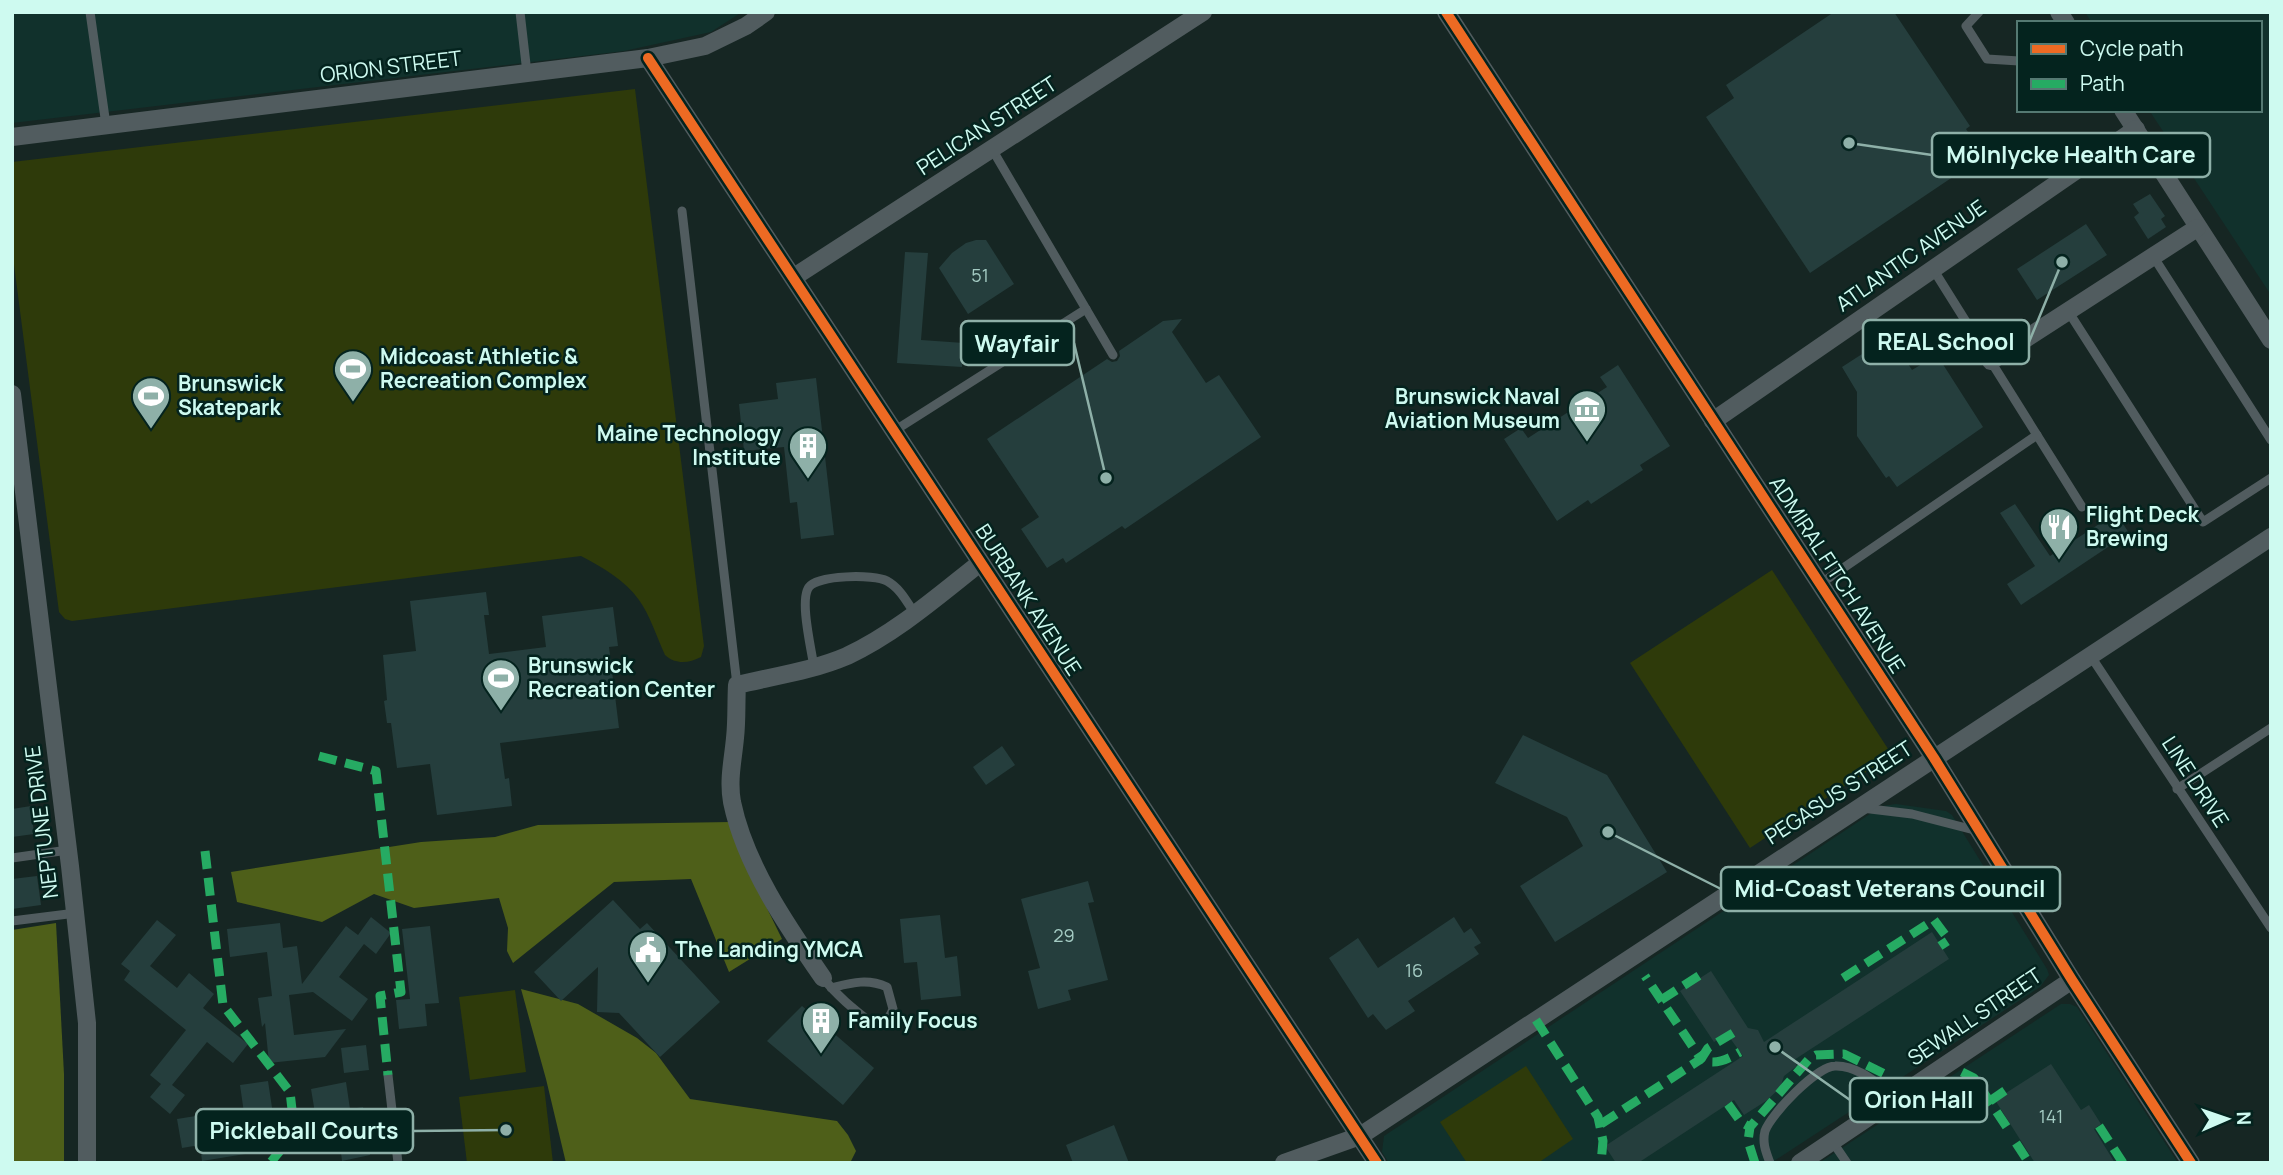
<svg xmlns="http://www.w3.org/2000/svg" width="2283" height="1175" font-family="Manrope,sans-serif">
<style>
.built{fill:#11312c}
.green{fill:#2e3a0a}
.forest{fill:#4e5f19}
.building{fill:#253e3d}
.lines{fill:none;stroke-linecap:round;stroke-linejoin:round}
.service{stroke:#515c5f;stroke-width:9}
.minor{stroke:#515c5f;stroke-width:18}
.quiet{stroke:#26ab63;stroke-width:9;stroke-dasharray:18 9;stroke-linecap:butt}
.cycleway-casing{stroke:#04231e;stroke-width:15}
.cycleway{stroke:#ed6a23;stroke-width:10}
.labels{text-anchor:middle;stroke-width:5;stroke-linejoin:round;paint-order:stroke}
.number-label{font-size:18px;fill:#a4cbc3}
.street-label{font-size:21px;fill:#cefaf0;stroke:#04231e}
.poi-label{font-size:21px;font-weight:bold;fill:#cefaf0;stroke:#04231e;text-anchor:start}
.leader{fill:none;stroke:#8eb0a8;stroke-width:2.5}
.callout-dot{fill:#8eb0a8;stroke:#04231e;stroke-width:2.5}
.callout{fill:#04231e;stroke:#8eb0a8;stroke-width:2.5}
.callout-label{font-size:23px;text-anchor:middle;font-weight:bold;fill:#cefaf0}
</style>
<rect width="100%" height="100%" fill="#162623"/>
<g class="built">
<polygon points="12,12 742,12 711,32 624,51 12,123"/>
<polygon points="2085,12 2271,12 2271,295 2149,110 2260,110 2260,23 2092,23"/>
<polygon points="1896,804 1946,811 1952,815 2047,969 2049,975 2040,987 1771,1163 1389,1163 1382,1152 1384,1136 1882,806"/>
<polygon points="2061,1004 2070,1004 2077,1007 2178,1163 1819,1163"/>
</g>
<g class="green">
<path d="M635 89 704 646 701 657C689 663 676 665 665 655 657 638 650 615 639 600 625 580 602 567 581 556L72 621 65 619 59 612 12 249V162Z"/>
<polygon points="1772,570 1892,755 1750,848 1630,663"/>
<polygon points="515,990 526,1072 470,1080 459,997"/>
<polygon points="1526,1066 1573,1139 1538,1163 1467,1163 1440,1122"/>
<polygon points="544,1086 553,1163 467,1163 459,1097"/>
</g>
<g class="forest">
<polygon points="731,822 763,900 782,939 729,972 691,879 614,882 513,963 507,951 508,928 499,898 414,908 374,894 322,922 237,902 231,872 421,842 495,837 538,825"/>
<polygon points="56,923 64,1074 64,1163 12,1163 12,930"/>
<polygon points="521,989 578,1004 637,1038 656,1053 690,1099 837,1121 848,1135 856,1151 850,1163 566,1163 546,1079"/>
</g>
<g class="building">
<polygon points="1834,12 1894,12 1970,126 1966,129 1984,156 1810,273 1706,117 1734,98 1726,85"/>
<polygon points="2150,194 2165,216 2161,219 2166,227 2148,239 2134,217 2139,213 2133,204"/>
<polygon points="2086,224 2107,255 2037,300 2017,269"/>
<polygon points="976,240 986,240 1014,284 968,314 939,268 952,253 966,243"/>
<polygon points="905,252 928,253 921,340 964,343 962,367 897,363"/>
<polygon points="1182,319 1172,332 1206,383 1219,375 1261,437 1125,529 1122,526 1066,563 1063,558 1047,568 1021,529 1039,517 987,439 1107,359 1112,362 1117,361 1120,356 1119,351 1163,321"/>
<polygon points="1890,336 1912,370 1937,355 1983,427 1897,487 1889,476 1886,478 1857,436 1857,392 1842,367"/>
<polygon points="1618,365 1670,446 1640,465 1643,470 1591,504 1588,500 1557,521 1504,439 1521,428 1528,438 1607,387 1600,377"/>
<polygon points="816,378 834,535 801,539 797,502 790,503 784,447 744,451 739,404 778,399 776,383"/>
<polygon points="2015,504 2050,556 2116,513 2129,533 2021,605 2007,584 2035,566 2000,513"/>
<polygon points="486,592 489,615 484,615 489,654 546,647 542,616 613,607 618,646 609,647 619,728 500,743 505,779 509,778 512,806 437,815 430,764 397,768 391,723 387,723 384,701 387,700 383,655 416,651 410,601"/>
<polygon points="1523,735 1607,775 1667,872 1555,942 1520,886 1583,846 1567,817 1495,783"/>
<polygon points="1002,746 1015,765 986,785 973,767"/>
<polygon points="31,806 34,834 12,837 12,809"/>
<polygon points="37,876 41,905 12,909 12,879"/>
<polygon points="1088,881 1094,902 1088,903 1108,980 1068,990 1071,1000 1038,1009 1028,971 1040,968 1021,899"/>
<polygon points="613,900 640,929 647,923 720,1002 660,1057 619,1013 597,1012 598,967 561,1001 534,972"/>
<polygon points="940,915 945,958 957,956 961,996 921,1000 917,962 904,963 900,919"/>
<polygon points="371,917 391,933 376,954 364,944 339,977 368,999 352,1021 313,992 289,995 294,1035 346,1029 325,1057 269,1063 265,1023 262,1027 258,998 272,996 267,952 230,957 227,929 280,923 283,948 297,946 302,984 346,926 358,935"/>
<polygon points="1454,917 1464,933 1471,928 1481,943 1474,947 1479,954 1408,1001 1415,1011 1386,1030 1373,1014 1368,1018 1329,958 1358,938 1378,968"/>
<polygon points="157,920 176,935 150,966 177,988 189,973 214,994 203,1008 248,1044 233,1063 207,1042 172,1085 185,1095 170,1114 150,1097 161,1084 150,1075 186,1030 124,980 130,971 121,964"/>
<polygon points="430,926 439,1003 425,1004 427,1026 399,1029 396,1000 410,999 402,929"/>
<polygon points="1932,932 1949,959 1794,1060 1797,1066 1784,1076 1780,1088 1766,1101 1744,1115 1734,1100 1638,1163 1616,1163 1605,1146 1743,1056 1727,1034 1714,1042 1680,991 1711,971 1748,1028 1758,1030 1764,1042"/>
<polygon points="802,1006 874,1068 843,1105 767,1041"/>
<polygon points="366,1045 369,1070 344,1073 341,1048"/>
<polygon points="2051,1064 2081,1110 2089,1105 2101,1124 2094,1129 2115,1163 2035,1163 1995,1100"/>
<polygon points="268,1081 276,1134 255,1137 258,1152 202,1161 200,1145 182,1148 177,1119 202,1115 204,1133 246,1127 240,1085"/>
<polygon points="346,1082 350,1109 363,1107 370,1155 342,1161 336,1111 315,1113 311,1089"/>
<polygon points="1114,1125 1129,1163 1073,1163 1066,1145"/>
</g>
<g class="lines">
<g class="service">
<polyline points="90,12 106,125"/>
<polyline points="520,12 527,73"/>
<polyline points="1979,12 1966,26 1987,59 2019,61"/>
<polyline points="992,149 1113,355"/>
<polyline points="682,211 737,685"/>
<polyline points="2153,256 2271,440"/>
<polyline points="1933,269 2082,507"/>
<polyline points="2068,311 2203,522 2271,478"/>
<polyline points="894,431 1086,309"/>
<polyline points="1820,584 2037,435"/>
<polyline points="2090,655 2271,928"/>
<path d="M814 668C812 651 799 600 809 587 817 575 874 574 887 581 900 588 907 602 915 614"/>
<polyline points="2177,789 2271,728"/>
<polyline points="1862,808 1912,814 1978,831"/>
<polyline points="12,858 68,850"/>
<polyline points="12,921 76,913"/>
<path d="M823 978C838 997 855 1010 874 1025 885 1024 889 1019 893 1009L887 987C867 978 851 983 831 988"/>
<polyline points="388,1075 398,1163"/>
<polyline points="1832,1141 1847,1163"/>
<path d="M1770 1163C1766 1152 1762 1143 1765 1131 1771 1114 1817 1066 1835 1066 1858 1065 1879 1085 1897 1098"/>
</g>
<g class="minor">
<polyline points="1446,12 1934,758 2072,980 2191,1163"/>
<polyline points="2059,12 2066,23"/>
<polyline points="648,58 1377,1163"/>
<polyline points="2123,110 2271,340"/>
<polyline points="12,137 648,58 705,46 746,26 766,12"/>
<polyline points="794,277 1203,12"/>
<polyline points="1991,361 2197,228"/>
<polyline points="12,394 70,866 87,1023 87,1163"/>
<polyline points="1713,421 2136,129"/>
<path d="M823 978C787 926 745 865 732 802 728 780 733 760 735 738 737 721 736 702 737 685 774 676 812 671 847 656 896 633 938 596 980 563"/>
<polyline points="1284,1163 1360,1136 2271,537"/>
<polyline points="1800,1163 2072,980"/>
</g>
<g class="quiet">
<polyline points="319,756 376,771 401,992 380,996 388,1075"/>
<polyline points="205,851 223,1005 290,1092 294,1127 289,1140 270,1163"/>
<polyline points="1843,978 1934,920 1949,940 1940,946"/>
<polyline points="1661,1000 1700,975"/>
<polyline points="1536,1020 1598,1117 1603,1141 1601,1163"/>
<path d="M1733 1033 1708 1048 1701 1059C1715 1066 1728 1059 1740 1052"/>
<polyline points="1962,1072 1974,1078 2010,1132"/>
<polyline points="1990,1101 2006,1090 2007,1092"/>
<polyline points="1728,1104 1741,1122 1750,1127"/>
<polyline points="1601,1124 1701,1059 1645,976"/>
<polyline points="2099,1126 2123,1163"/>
<polyline points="2016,1143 2029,1163"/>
<polyline points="1755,1163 1748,1141 1750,1127 1809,1059 1816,1055 1844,1054 1891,1077"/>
</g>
<g class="cycleway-casing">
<g id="cycleway">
<polyline points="1446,12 1934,758 2072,980 2191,1163"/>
<polyline points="648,58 1377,1163"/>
</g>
</g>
<use href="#cycleway" class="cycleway"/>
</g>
<defs>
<g id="stadium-pin" transform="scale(2.0125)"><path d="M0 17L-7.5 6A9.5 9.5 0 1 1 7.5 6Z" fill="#8eb0a8" stroke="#04231e"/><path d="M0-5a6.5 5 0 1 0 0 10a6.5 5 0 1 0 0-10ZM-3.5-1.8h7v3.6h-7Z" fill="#fff"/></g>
<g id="museum-pin" transform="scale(2.0125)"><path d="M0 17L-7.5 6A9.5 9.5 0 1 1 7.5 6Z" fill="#8eb0a8" stroke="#04231e"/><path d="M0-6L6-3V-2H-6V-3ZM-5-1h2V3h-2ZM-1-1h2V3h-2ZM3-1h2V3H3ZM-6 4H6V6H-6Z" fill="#fff"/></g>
<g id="building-pin" transform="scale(2.0125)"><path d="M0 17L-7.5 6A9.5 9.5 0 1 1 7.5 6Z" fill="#8eb0a8" stroke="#04231e"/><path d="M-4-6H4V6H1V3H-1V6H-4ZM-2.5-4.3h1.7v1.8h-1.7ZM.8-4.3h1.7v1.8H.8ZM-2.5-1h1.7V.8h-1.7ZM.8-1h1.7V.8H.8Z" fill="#fff"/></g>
<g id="restaurant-pin" transform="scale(2.0125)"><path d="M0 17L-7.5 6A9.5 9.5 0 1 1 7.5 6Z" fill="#8eb0a8" stroke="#04231e"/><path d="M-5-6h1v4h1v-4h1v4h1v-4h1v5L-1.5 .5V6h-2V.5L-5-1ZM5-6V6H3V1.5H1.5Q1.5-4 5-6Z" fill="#fff"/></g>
<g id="civic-pin" transform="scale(2.0125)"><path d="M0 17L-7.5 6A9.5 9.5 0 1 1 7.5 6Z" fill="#8eb0a8" stroke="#04231e"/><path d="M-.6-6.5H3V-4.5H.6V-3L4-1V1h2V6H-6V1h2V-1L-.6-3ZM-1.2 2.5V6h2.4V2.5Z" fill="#fff"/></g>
</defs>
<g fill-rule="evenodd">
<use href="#stadium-pin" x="353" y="369"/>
<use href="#stadium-pin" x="151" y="396"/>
<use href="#museum-pin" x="1587" y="409"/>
<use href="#building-pin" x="808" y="446"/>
<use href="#restaurant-pin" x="2059" y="527"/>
<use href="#stadium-pin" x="501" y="678"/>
<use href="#civic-pin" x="648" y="950"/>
<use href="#building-pin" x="821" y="1021"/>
</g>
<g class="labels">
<g class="number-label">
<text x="980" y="282">51</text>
<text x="1064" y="942">29</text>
<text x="1414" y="977">16</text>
<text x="2051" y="1123">141</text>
</g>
<g class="street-label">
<text transform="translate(391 67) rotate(-7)" y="7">ORION STREET</text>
<text transform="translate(987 126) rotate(-33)" y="7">PELICAN STREET</text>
<text transform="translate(1911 256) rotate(-35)" y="7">ATLANTIC AVENUE</text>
<text transform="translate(1837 575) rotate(57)" y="7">ADMIRAL FITCH AVENUE</text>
<text transform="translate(1028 600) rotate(57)" y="7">BURBANK AVENUE</text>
<text transform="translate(2195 782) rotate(57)" y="7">LINE DRIVE</text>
<text transform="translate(1839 793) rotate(-33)" y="7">PEGASUS STREET</text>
<text transform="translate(42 822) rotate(-97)" y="7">NEPTUNE DRIVE</text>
<text transform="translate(1975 1017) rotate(-34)" y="7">SEWALL STREET</text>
</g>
<g class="poi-label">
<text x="380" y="364">Midcoast Athletic &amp;<tspan x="380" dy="24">Recreation Complex</tspan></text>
<text x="178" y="391">Brunswick<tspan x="178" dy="24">Skatepark</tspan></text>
<text x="1560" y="404" text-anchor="end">Brunswick Naval<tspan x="1560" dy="24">Aviation Museum</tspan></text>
<text x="781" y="441" text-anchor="end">Maine Technology<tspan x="781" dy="24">Institute</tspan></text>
<text x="2086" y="522">Flight Deck<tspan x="2086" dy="24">Brewing</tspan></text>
<text x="528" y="673">Brunswick<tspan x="528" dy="24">Recreation Center</tspan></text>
<text x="675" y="957">The Landing YMCA</text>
<text x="848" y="1028">Family Focus</text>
</g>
</g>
<path class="leader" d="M1849 143L1932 155M2062 262L2029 342M1106 478L1074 343M1608 832L1721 889M1775 1047L1850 1100M506 1130L413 1131"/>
<g class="callout-dot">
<circle cx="1849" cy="143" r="7"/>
<circle cx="2062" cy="262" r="7"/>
<circle cx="1106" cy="478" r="7"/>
<circle cx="1608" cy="832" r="7"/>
<circle cx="1775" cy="1047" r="7"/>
<circle cx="506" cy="1130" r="7"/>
</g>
<g class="callout">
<rect x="1932" y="133" width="278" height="44" rx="7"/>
<rect x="1863" y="320" width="166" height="44" rx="7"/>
<rect x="961" y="321" width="113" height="44" rx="7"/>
<rect x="1721" y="867" width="339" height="44" rx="7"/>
<rect x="1850" y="1078" width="137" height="44" rx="7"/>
<rect x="196" y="1109" width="217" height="44" rx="7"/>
</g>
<g class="callout-label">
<text x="2071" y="163">Mölnlycke Health Care</text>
<text x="1946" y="350">REAL School</text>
<text x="1017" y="352">Wayfair</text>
<text x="1890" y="897">Mid-Coast Veterans Council</text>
<text x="1919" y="1108">Orion Hall</text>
<text x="304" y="1139">Pickleball Courts</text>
</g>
<rect width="2283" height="1175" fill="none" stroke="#cefaf0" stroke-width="28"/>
<rect x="2017" y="21" width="245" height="91" fill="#04231e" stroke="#557972" stroke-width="2"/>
<rect x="2031" y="44" width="35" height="10" fill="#ed6a23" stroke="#557972" stroke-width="2"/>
<text x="2080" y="56" font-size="21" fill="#cefaf0">Cycle path</text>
<rect x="2031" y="79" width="35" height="10" fill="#26ab63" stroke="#557972" stroke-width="2"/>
<text x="2080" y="91" font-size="21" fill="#cefaf0">Path</text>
<g transform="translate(2227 1119) rotate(88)" stroke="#04231e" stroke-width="5" paint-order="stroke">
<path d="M0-5L12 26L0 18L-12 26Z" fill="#cefaf0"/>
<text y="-10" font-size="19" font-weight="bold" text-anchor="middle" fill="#cefaf0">N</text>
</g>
</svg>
